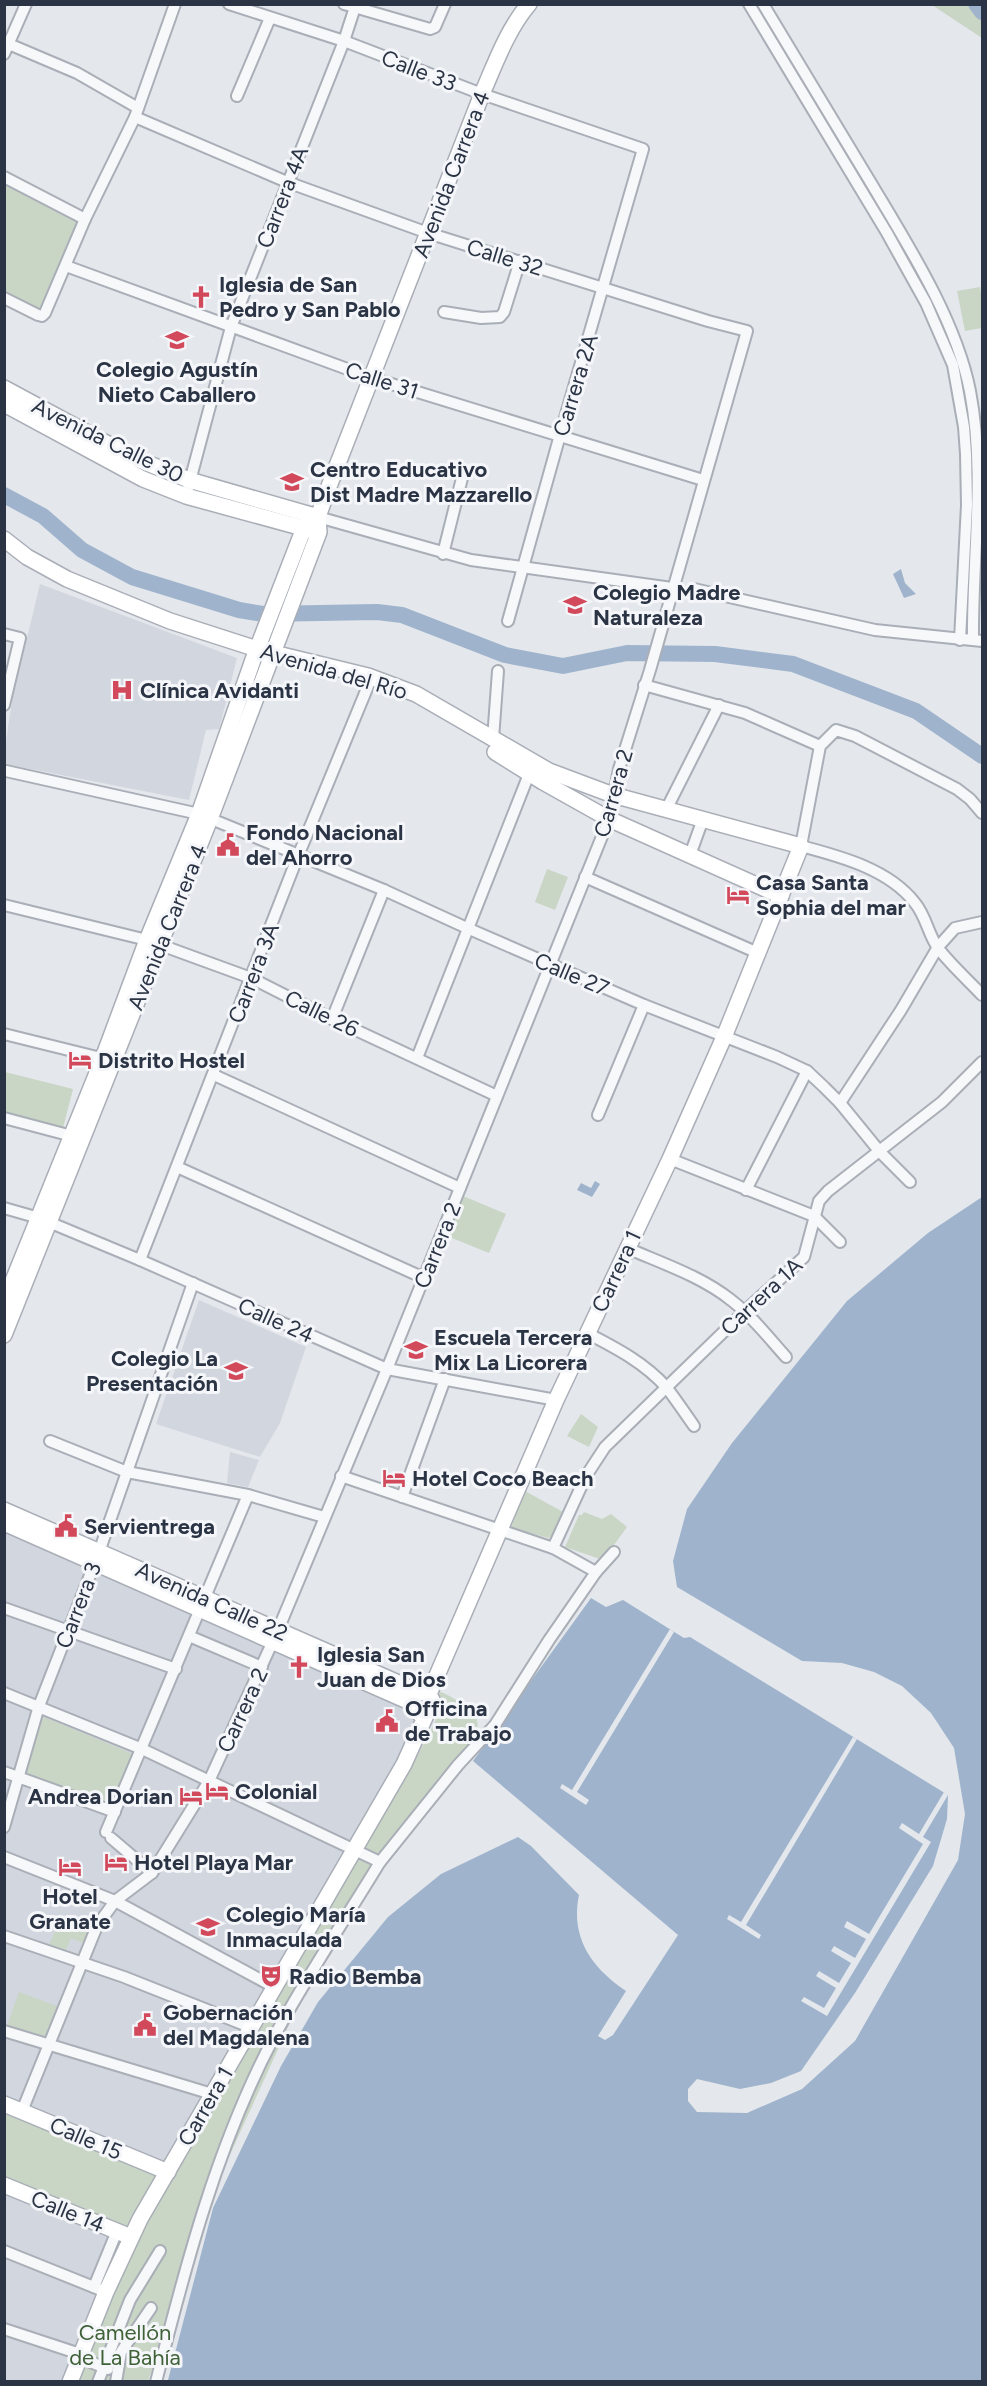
<svg xmlns="http://www.w3.org/2000/svg" width="987" height="2386" font-family="Figtree,sans-serif">
<style>
.built{fill:#d2d6de}
.green{fill:#c9d6c5}
.water{fill:#9fb4cc}
.pier{fill:#e4e7ec}
.lines{fill:none;stroke-linecap:round;stroke-linejoin:round}
.river{stroke:#9fb4cc;stroke-width:16}
.street-casing{stroke:#a9aeb7;stroke-width:14}
.secondary-casing{stroke:#a9aeb7;stroke-width:18}
.street{stroke:#f7f8fa;stroke-width:10}
.secondary{stroke:#fff;stroke-width:15}
.labels{text-anchor:middle;stroke-width:6;stroke-linejoin:round;paint-order:stroke}
.street-label{font-size:22px;fill:#2b3445;stroke:#f4f6f9}
.poi-label{font-size:22px;font-weight:bold;fill:#2b3445;stroke:#f4f6f9;text-anchor:start}
.park-label{font-size:22px;fill:#3f6138;stroke:#f4f6f9}
</style>
<rect width="100%" height="100%" fill="#e4e7ec"/>
<g class="built">
<polygon points="40,584 237,658 219,729 206,730 189,800 5,764 5,748 12,701"/>
<polygon points="199,1300 306,1347 280,1423 260,1457 156,1424"/>
<polygon points="230,1452 259,1460 248,1487 227,1483"/>
<polygon points="4,1511 429,1694 408,1744 66,2381 5,2381"/>
</g>
<g class="green">
<polygon points="932,5 982,5 982,38"/>
<polygon points="5,185 80,224 42,311 5,294"/>
<polygon points="980,287 982,300 982,328 965,331 957,291"/>
<polygon points="547,869 568,877 555,910 535,902"/>
<polygon points="5,1072 73,1089 63,1128 5,1114"/>
<polygon points="463,1196 506,1214 489,1253 447,1236"/>
<polygon points="581,1414 598,1427 589,1447 567,1436"/>
<polygon points="525,1491 563,1512 554,1533 549,1538 511,1528"/>
<polygon points="584,1512 602,1519 611,1514 627,1527 603,1560 565,1547 579,1515 582,1515"/>
<path d="M436 1691C444 1692 451 1697 458 1701 475 1711 482 1719 475 1739L373 1879 299 2003 208 2203 148 2381 76 2382 133 2246 280 1989 425 1742 439 1713Z"/>
<polygon points="44,1717 133,1754 113,1805 22,1773"/>
<polygon points="60,1921 90,1934 85,1944 71,1938 65,1952 49,1945"/>
<polygon points="19,1992 59,2007 45,2044 6,2029"/>
<polygon points="4,2113 156,2174 126,2230 5,2182"/>
</g>
<g class="water">
<polygon points="901,569 905,583 916,594 904,598 893,574"/>
<polygon points="595,1181 600,1184 592,1197 577,1190 581,1183 591,1188"/>
<path d="M982 1197V2381L169 2382 168 2380 213 2208 281 2066 318 2002 388 1917 441 1874 518 1837 531 1846 579 1895C570 1938 592 1968 626 1991L598 2036 605 2040 613 2035 678 1935 473 1761 591 1598 606 1607 623 1600 684 1638 690 1637 948 1795 947 1819 933 1866 855 1993 801 2071 771 2083 740 2089 697 2079 688 2089V2101L697 2112 747 2113 802 2089 855 2041 958 1860 965 1814 954 1748 931 1713 902 1686 874 1672 842 1663 802 1661 677 1587 673 1561 687 1509 732 1443 847 1301 928 1233Z"/>
</g>
<g class="pier">
<polygon points="670,1629 674,1632 577,1792 589,1800 586,1805 560,1788 562,1784 572,1790"/>
<polygon points="853,1737 857,1739 746,1925 761,1935 759,1939 727,1919 729,1915 741,1922"/>
<polygon points="944,1792 948,1795 923,1837 931,1842 827,2016 801,2001 804,1997 824,2008 836,1988 816,1976 819,1971 839,1983 851,1963 831,1951 834,1946 855,1958 866,1939 844,1927 847,1921 869,1934 923,1844 899,1828 902,1823 919,1834"/>
</g>
<g class="lines">
<g class="river">
<polyline points="976,4 982,12"/>
<polyline points="4,495 43,516 82,550 132,577 239,610 263,614 377,612 402,615 505,655 563,666 627,653 715,654 793,664 916,711 982,756"/>
</g>
<g class="street-casing">
<g id="street">
<polyline points="229,4 344,41 482,94 643,149 560,435 508,621"/>
<polyline points="344,4 430,29 435,27 445,4"/>
<polyline points="749,4 887,233 926,303 953,365 964,427 966,454 967,505 960,640"/>
<path d="M763 4C799 64 835 124 871 183 908 245 956 320 970 391 986 474 972 557 973 640"/>
<polyline points="4,42 77,73 138,108"/>
<polyline points="4,54 26,4"/>
<polyline points="237,96 270,18"/>
<polyline points="4,177 85,219"/>
<polyline points="66,266 372,378 703,480"/>
<polyline points="4,298 38,315 42,316 45,313 85,219 135,117 175,4"/>
<polyline points="444,312 481,318 500,317 504,312 520,261"/>
<polyline points="186,496 231,327 344,41 356,4"/>
<polyline points="318,517 471,560 672,588"/>
<polyline points="443,554 462,478"/>
<polyline points="694,589 875,630 982,641"/>
<polyline points="4,634 20,638 4,705"/>
<polyline points="644,685 745,713 820,746"/>
<polyline points="493,739 498,671"/>
<polyline points="6,771 199,814 384,890 467,928 644,1005 777,1057 807,1071 824,1087 840,1103 880,1152 910,1182"/>
<polyline points="667,808 719,705"/>
<path d="M982 813 970 799 957 789 855 736 836 730 820 746 801 846C839 856 889 869 915 903 926 916 928 934 938 948 951 965 968 980 982 995"/>
<polyline points="690,855 703,819"/>
<polyline points="585,877 758,953"/>
<polyline points="4,905 147,940 251,978 332,1019 497,1096"/>
<polyline points="332,1019 384,890"/>
<polyline points="4,1034 109,1060"/>
<polyline points="417,1058 531,769"/>
<polyline points="214,1075 460,1188"/>
<polyline points="840,1103 901,1010 938,947 955,928 982,922"/>
<polyline points="598,1115 644,1005"/>
<polyline points="4,1118 72,1136"/>
<polyline points="670,1159 814,1216 840,1242"/>
<polyline points="177,1167 424,1278"/>
<polyline points="746,1190 807,1071"/>
<polyline points="4,1208 39,1218 140,1260 387,1369 556,1400"/>
<path d="M627 1248C661 1263 701 1276 731 1300 752 1316 768 1337 786 1357"/>
<polyline points="140,1260 298,856 368,686"/>
<path d="M587 1333C616 1348 645 1363 667 1388 676 1400 685 1413 694 1426"/>
<polyline points="50,1441 127,1472 248,1495 324,1517"/>
<polyline points="341,1476 553,1548 596,1572"/>
<polyline points="402,1497 445,1379"/>
<polyline points="553,1548 586,1476 605,1447 745,1311 804,1257 819,1201 828,1191 942,1102 982,1062"/>
<polyline points="4,1608 176,1669"/>
<polyline points="189,1636 262,1667"/>
<polyline points="4,1693 142,1749 380,1862 458,1765 495,1725 549,1640 596,1572 614,1552"/>
<polyline points="4,1772 115,1812"/>
<polyline points="4,1827 39,1706 99,1552 193,1283"/>
<polyline points="106,1832 248,1495"/>
<polyline points="111,1838 152,1873"/>
<polyline points="4,1857 115,1901 274,1987"/>
<polyline points="4,1936 124,1977 250,2027"/>
<polyline points="4,2031 212,2094"/>
<polyline points="22,2111 97,1926 115,1901 152,1873 209,1781 278,1630 387,1369 609,819 619,769 650,670 747,331 708,321 428,233 287,182 135,117"/>
<polyline points="4,2251 106,2292"/>
<polyline points="94,2287 117,2231"/>
<polyline points="4,2329 80,2354"/>
<polyline points="83,2359 108,2369"/>
<polyline points="98,2382 130,2300 160,2251"/>
<polyline points="116,2382 121,2352 151,2308"/>
<path d="M156 2382C186 2264 217 2145 274 2037 306 1977 345 1920 380 1862"/>
</g>
</g>
<g class="secondary-casing">
<g id="secondary">
<polyline points="4,388 132,457 189,480 318,517"/>
<polyline points="4,404 143,479 186,496 314,531"/>
<polyline points="4,539 27,557 67,579 170,621 257,649 368,676 416,694 549,771 613,795 801,846 724,1037 670,1159 556,1400 429,1694"/>
<polyline points="495,752 543,782 609,819 781,896"/>
<polyline points="4,1303 103,1058 147,940 199,814 254,657 297,546 304,528 318,517"/>
<path d="M4 1335 210 819 319 532 318 517 326 494 482 94C495 64 507 30 529 4"/>
<polyline points="4,1510 419,1692"/>
<polyline points="4,1523 412,1703"/>
<polyline points="4,2104 168,2172"/>
<polyline points="4,2185 131,2237"/>
<polyline points="70,2382 106,2292 140,2219 404,1764 427,1713 434,1704 429,1694 419,1692 413,1696 412,1707 420,1714 427,1713"/>
</g>
</g>
<use href="#street" class="street"/>
<use href="#secondary" class="secondary"/>
</g>
<defs>
<g id="church-bare" transform="scale(1.8)"><path d="M-1.2-6h2.4v3.5h3.3v2.4h-3.3V6h-2.4V-.1h-3.3v-2.4h3.3Z" fill="#d1495b" stroke="#f4f6f9" stroke-width="2.5" paint-order="stroke"/></g>
<g id="school-bare" transform="scale(1.8)"><path d="M0-5L7-2L0 1L-7-2ZM-4 1L0 2.5L4 1V4Q0 6-4 4Z" fill="#d1495b" stroke="#f4f6f9" stroke-width="2.5" paint-order="stroke"/></g>
<g id="hospital-bare" transform="scale(1.8)"><path d="M-5-5h3v3.5h4V-5h3V5h-3V1.5h-4V5h-3Z" fill="#d1495b" stroke="#f4f6f9" stroke-width="2.5" paint-order="stroke"/></g>
<g id="civic-bare" transform="scale(1.8)"><path d="M-.6-6.5H3V-4.5H.6V-3L4-1V1h2V6H-6V1h2V-1L-.6-3ZM-1.2 2.5V6h2.4V2.5Z" fill="#d1495b" stroke="#f4f6f9" stroke-width="2.5" paint-order="stroke"/></g>
<g id="hotel-bare" transform="scale(1.8)"><path d="M-6-4.5h1.5V1H6V5H4.5V3h-9V5H-6ZM-4 0a1.8 1.8 0 1 1 3.6 0ZM.5 0V-2.5h3Q6-2.5 6 0Z" fill="#d1495b" stroke="#f4f6f9" stroke-width="2.5" paint-order="stroke"/></g>
<g id="theatre-bare" transform="scale(1.8)"><path d="M-5-5.5Q0-4 5-5.5V0Q5 5 0 6Q-5 5-5 0ZM-3.3-2.5H-1v1.5H-3.3ZM1-2.5H3.3v1.5H1ZM-2.8 1Q0 5.5 2.8 1Z" fill="#d1495b" stroke="#f4f6f9" stroke-width="2.5" paint-order="stroke"/></g>
</defs>
<g fill-rule="evenodd">
<use href="#church-bare" x="201" y="297"/>
<use href="#school-bare" x="177" y="340"/>
<use href="#school-bare" x="292" y="482"/>
<use href="#school-bare" x="575" y="605"/>
<use href="#hospital-bare" x="122" y="690"/>
<use href="#civic-bare" x="228" y="845"/>
<use href="#hotel-bare" x="738" y="895"/>
<use href="#hotel-bare" x="80" y="1060"/>
<use href="#school-bare" x="416" y="1350"/>
<use href="#school-bare" x="236" y="1371"/>
<use href="#hotel-bare" x="394" y="1478"/>
<use href="#civic-bare" x="66" y="1526"/>
<use href="#church-bare" x="299" y="1667"/>
<use href="#civic-bare" x="387" y="1721"/>
<use href="#hotel-bare" x="217" y="1791"/>
<use href="#hotel-bare" x="191" y="1796"/>
<use href="#hotel-bare" x="116" y="1862"/>
<use href="#hotel-bare" x="70" y="1867"/>
<use href="#school-bare" x="208" y="1927"/>
<use href="#theatre-bare" x="271" y="1976"/>
<use href="#civic-bare" x="145" y="2025"/>
</g>
<g class="labels">
<g class="street-label">
<text transform="translate(419 70) rotate(21)" y="8">Calle 33</text>
<text transform="translate(451 174) rotate(-69)" y="8">Avenida Carrera 4</text>
<text transform="translate(282 197) rotate(-69)" y="8">Carrera 4A</text>
<text transform="translate(505 257) rotate(17)" y="8">Calle 32</text>
<text transform="translate(382 380) rotate(18)" y="8">Calle 31</text>
<text transform="translate(575 385) rotate(-73)" y="8">Carrera 2A</text>
<text transform="translate(108 440) rotate(26)" y="8">Avenida Calle 30</text>
<text transform="translate(334 671) rotate(16)" y="8">Avenida del Río</text>
<text transform="translate(613 793) rotate(-74)" y="8">Carrera 2</text>
<text transform="translate(167 927) rotate(-68)" y="8">Avenida Carrera 4</text>
<text transform="translate(253 973) rotate(-69)" y="8">Carrera 3A</text>
<text transform="translate(572 974) rotate(23)" y="8">Calle 27</text>
<text transform="translate(322 1013) rotate(26)" y="8">Calle 26</text>
<text transform="translate(437 1245) rotate(-68)" y="8">Carrera 2</text>
<text transform="translate(616 1271) rotate(-65)" y="8">Carrera 1</text>
<text transform="translate(761 1296) rotate(-43)" y="8">Carrera 1A</text>
<text transform="translate(276 1320) rotate(24)" y="8">Calle 24</text>
<text transform="translate(212 1601) rotate(24)" y="8">Avenida Calle 22</text>
<text transform="translate(78 1605) rotate(-69)" y="8">Carrera 3</text>
<text transform="translate(242 1710) rotate(-65)" y="8">Carrera 2</text>
<text transform="translate(205 2106) rotate(-60)" y="8">Carrera 1</text>
<text transform="translate(86 2138) rotate(23)" y="8">Calle 15</text>
<text transform="translate(68 2211) rotate(22)" y="8">Calle 14</text>
</g>
<g class="poi-label">
<text x="219" y="292">Iglesia de San<tspan x="219" dy="25">Pedro y San Pablo</tspan></text>
<text x="177" y="377" text-anchor="middle">Colegio Agustín<tspan x="177" dy="25">Nieto Caballero</tspan></text>
<text x="310" y="477">Centro Educativo<tspan x="310" dy="25">Dist Madre Mazzarello</tspan></text>
<text x="593" y="600">Colegio Madre<tspan x="593" dy="25">Naturaleza</tspan></text>
<text x="140" y="698">Clínica Avidanti</text>
<text x="246" y="840">Fondo Nacional<tspan x="246" dy="25">del Ahorro</tspan></text>
<text x="756" y="890">Casa Santa<tspan x="756" dy="25">Sophia del mar</tspan></text>
<text x="98" y="1068">Distrito Hostel</text>
<text x="434" y="1345">Escuela Tercera<tspan x="434" dy="25">Mix La Licorera</tspan></text>
<text x="218" y="1366" text-anchor="end">Colegio La<tspan x="218" dy="25">Presentación</tspan></text>
<text x="412" y="1486">Hotel Coco Beach</text>
<text x="84" y="1534">Servientrega</text>
<text x="317" y="1662">Iglesia San<tspan x="317" dy="25">Juan de Dios</tspan></text>
<text x="405" y="1716">Officina<tspan x="405" dy="25">de Trabajo</tspan></text>
<text x="235" y="1799">Colonial</text>
<text x="173" y="1804" text-anchor="end">Andrea Dorian</text>
<text x="134" y="1870">Hotel Playa Mar</text>
<text x="70" y="1904" text-anchor="middle">Hotel<tspan x="70" dy="25">Granate</tspan></text>
<text x="226" y="1922">Colegio María<tspan x="226" dy="25">Inmaculada</tspan></text>
<text x="289" y="1984">Radio Bemba</text>
<text x="163" y="2020">Gobernación<tspan x="163" dy="25">del Magdalena</tspan></text>
</g>
<g class="park-label">
<text x="125" y="2340">Camellón<tspan x="125" dy="25">de La Bahía</tspan></text>
</g>
</g>
<rect width="987" height="2386" fill="none" stroke="#2b3445" stroke-width="12"/>
</svg>
